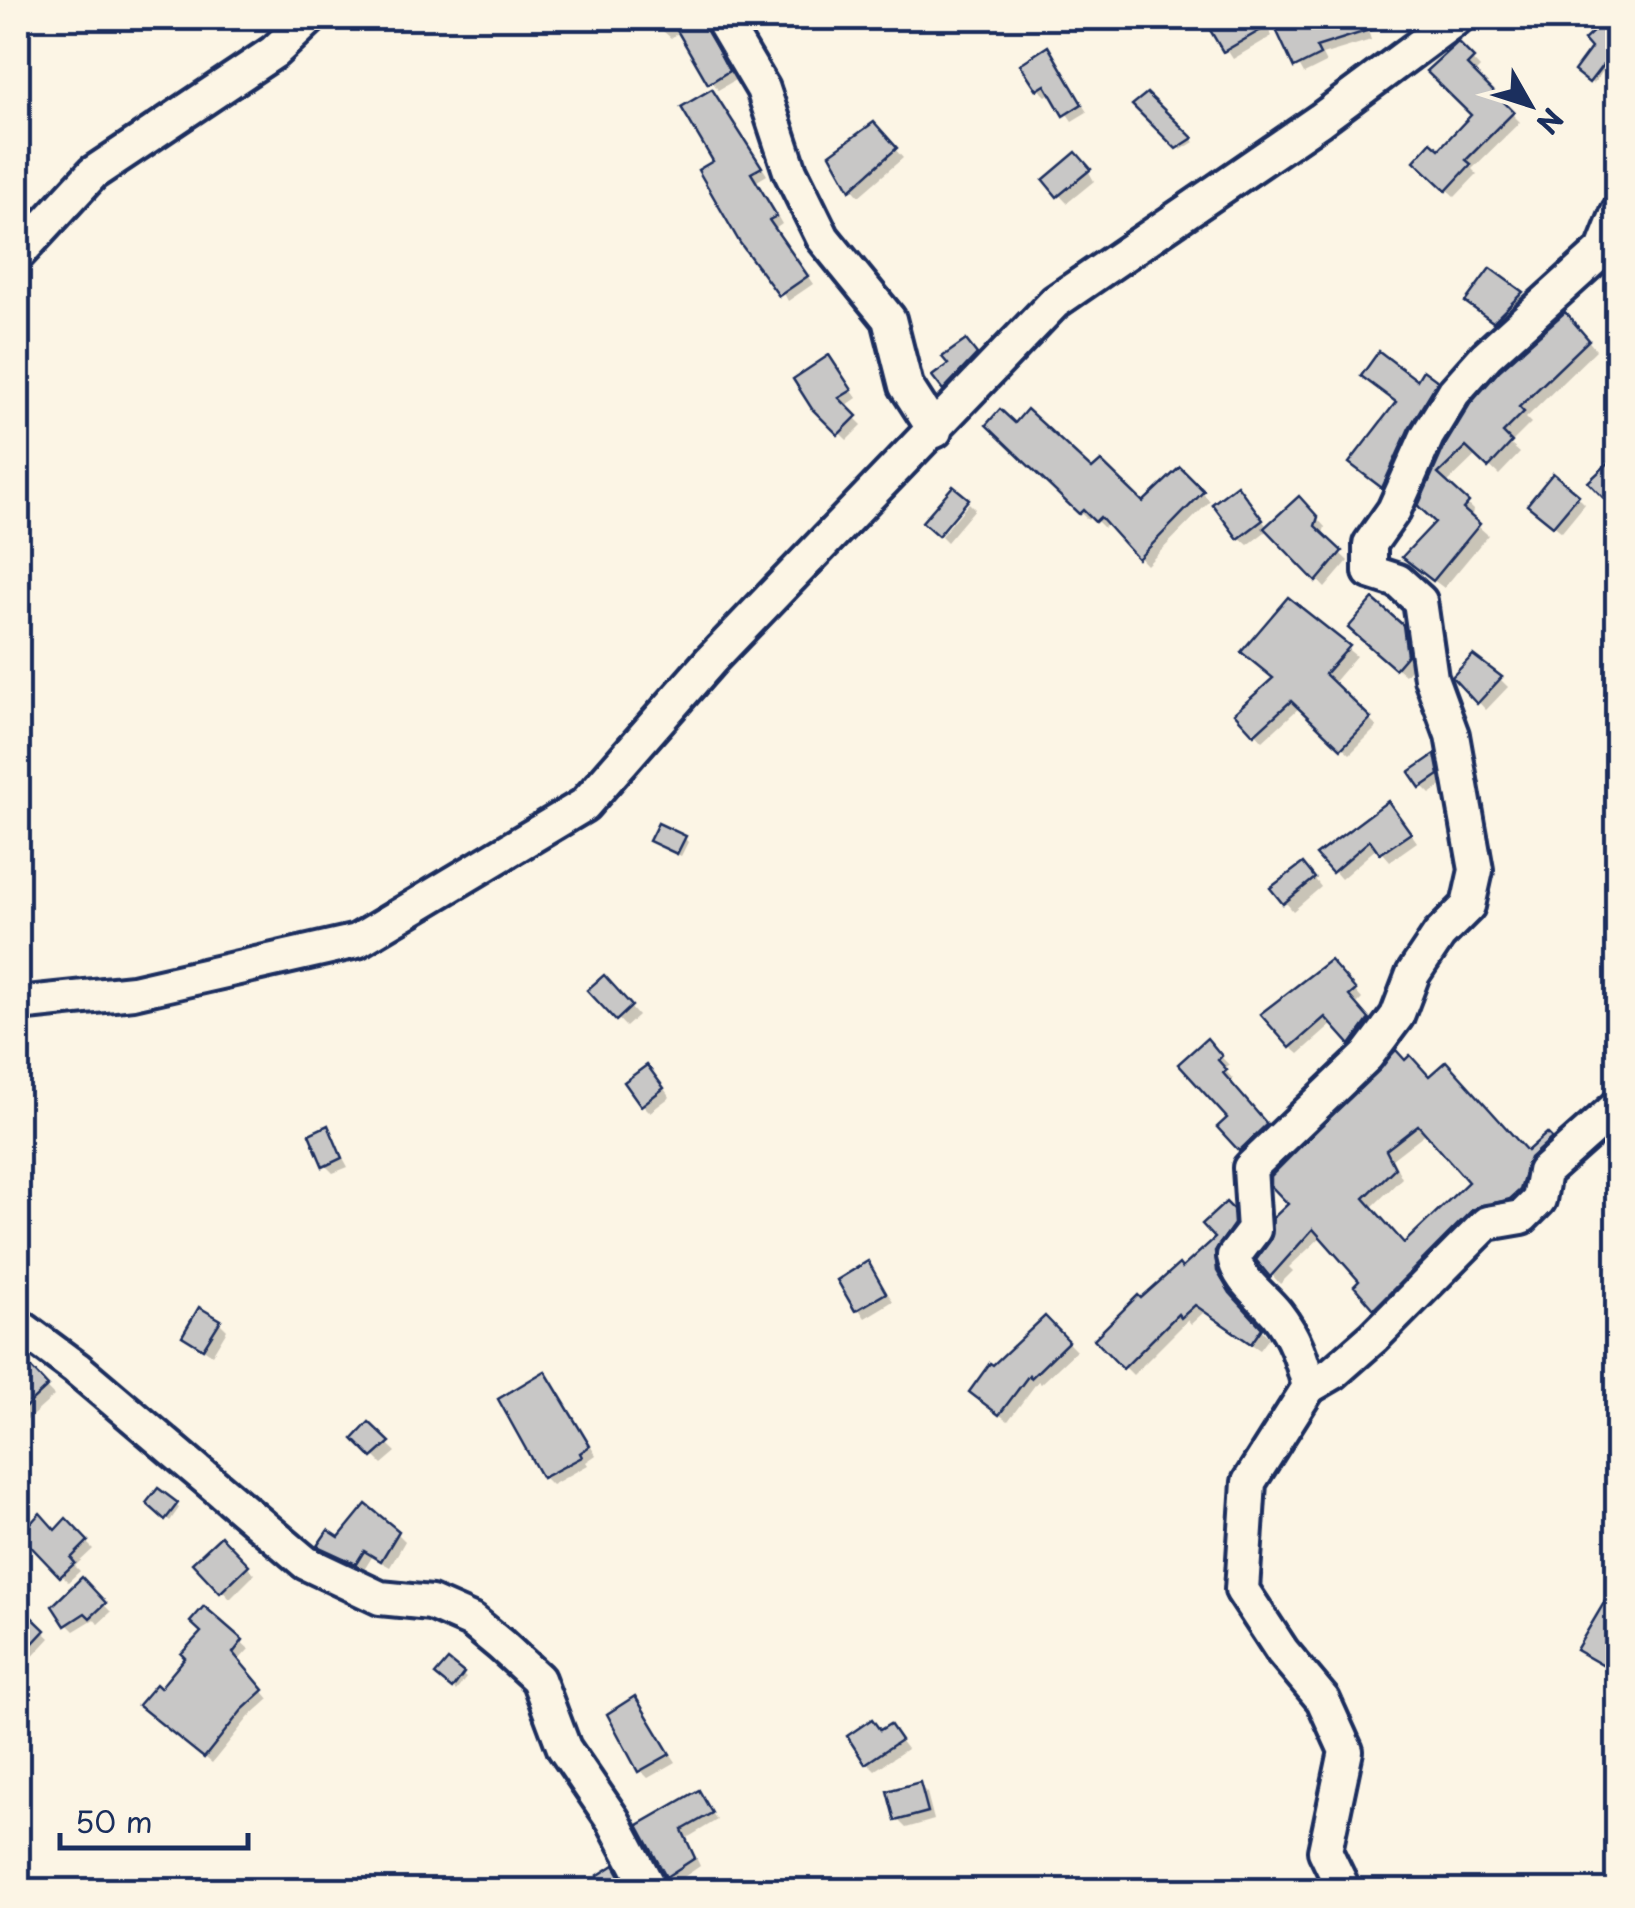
<svg xmlns="http://www.w3.org/2000/svg" width="1635" height="1908" font-family="'Playpen Sans',sans-serif">
<style>
.shadow{fill:#0003;fill-rule:evenodd}
.building{fill:#c8c7c6;stroke:#1b2f5e;stroke-width:2.5;fill-rule:evenodd}
.lines{fill:none;stroke-linecap:round;stroke-linejoin:round}
.minor-casing{stroke:#1b2f5e;stroke-width:40}
.minor{stroke:#fcf5e5;stroke-width:32}
</style>
<rect width="100%" height="100%" fill="#fcf5e5"/>
<filter id="ink" filterUnits="userSpaceOnUse"><feTurbulence type="fractalNoise" baseFrequency=".01" numOctaves="2"/><feDisplacementMap in="SourceGraphic" scale="20" xChannelSelector="R" yChannelSelector="G"/><feConvolveMatrix kernelMatrix="1 2 1 2 8 2 1 2 1" color-interpolation-filters="sRGB"/></filter>
<g filter="url(#ink)">
<g class="shadow">
<polygon points="648,18 712,18 710,37 735,80 718,90 680,31 671,38"/>
<polygon points="1206,18 1261,18 1272,36 1233,59"/>
<polygon points="1273,18 1364,18 1371,40 1322,55 1326,63 1304,74"/>
<polygon points="1618,22 1618,52 1593,84 1577,70"/>
<polygon points="1458,45 1480,68 1473,75 1520,122 1472,169 1477,174 1455,197 1417,161 1439,153 1475,115"/>
<polygon points="1047,50 1087,112 1072,121 1052,92 1046,96 1039,89"/>
<polygon points="1147,96 1194,142 1181,150 1136,105"/>
<polygon points="719,99 767,175 757,181 782,224 775,229 813,284 788,301 716,162"/>
<polygon points="873,125 903,158 859,196 852,188"/>
<polygon points="1084,163 1094,181 1067,203 1046,181"/>
<polygon points="1490,271 1529,302 1503,329 1476,309"/>
<polygon points="1574,324 1596,350 1526,418 1531,423 1510,444 1520,453 1499,475 1477,454 1446,484 1473,510 1471,520 1488,535 1444,588 1415,566 1438,522 1421,506 1447,447"/>
<polygon points="974,351 983,363 952,396 935,376"/>
<polygon points="829,358 857,398 844,407 862,425 847,440 814,408"/>
<polygon points="1436,382 1444,390 1390,494 1361,471 1417,383"/>
<polygon points="989,425 1015,426 1142,505 1180,470 1210,501 1147,565 1108,523 1104,528 1092,516 1088,520"/>
<polygon points="1245,496 1268,528 1299,499 1325,527 1322,536 1348,561 1325,588 1269,529 1248,545 1240,538"/>
<polygon points="1577,496 1585,504 1562,532 1538,513"/>
<polygon points="969,503 975,509 947,542 941,536"/>
<polygon points="1288,600 1356,656 1332,684 1377,727 1350,754 1300,707 1263,741 1238,713 1276,679"/>
<polygon points="1401,626 1410,635 1414,664 1405,675 1359,635"/>
<polygon points="1455,677 1500,679 1508,687 1486,710"/>
<polygon points="1435,757 1442,765 1446,783 1430,794 1422,786"/>
<polygon points="1396,812 1417,842 1390,861 1378,847 1341,879 1334,871"/>
<polygon points="684,838 688,842 681,856 655,843"/>
<polygon points="1311,874 1321,887 1293,911 1274,889"/>
<polygon points="1338,972 1362,999 1355,1006 1376,1029 1359,1050 1334,1023 1299,1054 1291,1047"/>
<polygon points="604,978 638,1016 626,1027 591,990"/>
<polygon points="1207,1042 1229,1065 1224,1069 1233,1079 1229,1083 1273,1133 1248,1157 1241,1149"/>
<polygon points="655,1076 670,1097 650,1112 642,1104"/>
<path d="M1429 1079 1527 1154 1547 1137 1558 1148 1528 1199 1384 1315 1363 1281 1322 1236 1289 1267 1293 1271 1280 1284 1259 1260ZM1427 1132 1471 1182 1404 1246 1371 1208 1402 1178 1392 1159Z"/>
<polygon points="327,1128 348,1167 333,1173 325,1165"/>
<polygon points="1226,1205 1240,1220 1241,1233 1222,1260 1225,1281 1238,1304 1269,1338 1260,1350 1204,1312 1191,1324 1188,1320 1133,1375 1097,1339 1218,1238"/>
<polygon points="867,1264 893,1301 865,1318 840,1281"/>
<polygon points="1045,1319 1076,1351 1041,1384 1038,1381 1008,1421 980,1400 994,1368"/>
<polygon points="219,1322 227,1330 212,1355 185,1336"/>
<polygon points="23,1364 54,1396 23,1424 18,1419 18,1369"/>
<polygon points="545,1374 596,1455 586,1462 588,1465 552,1485 544,1477"/>
<polygon points="369,1426 396,1452 382,1464 357,1439"/>
<polygon points="159,1491 179,1508 170,1521 149,1502"/>
<polygon points="66,1522 93,1549 75,1566 80,1571 68,1582 23,1535 55,1533"/>
<polygon points="397,1533 405,1541 390,1567 372,1557 364,1570 320,1546"/>
<polygon points="221,1539 255,1574 230,1599 196,1563"/>
<polygon points="81,1581 111,1612 98,1624 94,1619 74,1631 67,1624"/>
<polygon points="1618,1596 1618,1675 1579,1649"/>
<polygon points="18,1608 50,1638 26,1664 18,1656"/>
<polygon points="205,1609 249,1649 238,1661 269,1699 249,1717 212,1763 148,1711 204,1632"/>
<polygon points="449,1664 466,1678 456,1691 439,1675"/>
<polygon points="634,1699 676,1762 648,1778 640,1770"/>
<polygon points="890,1727 907,1749 875,1770 867,1762 882,1732"/>
<polygon points="919,1785 927,1793 934,1820 906,1828 898,1820"/>
<polygon points="699,1794 717,1820 687,1838 700,1866 675,1883 642,1826"/>
</g>
<g class="building">
<polygon points="692,18 701,18 729,71 708,84 675,27"/>
<polygon points="1203,18 1394,18 1395,22 1316,47 1320,55 1294,68 1273,23 1223,52"/>
<polygon points="1618,19 1618,45 1589,83 1574,71 1591,48 1584,40 1602,23 1605,27"/>
<polygon points="1458,42 1474,58 1467,65 1514,112 1466,160 1471,164 1446,191 1414,161 1431,142 1439,149 1471,115 1426,71"/>
<polygon points="1048,46 1082,104 1063,116 1045,85 1037,90 1020,64"/>
<polygon points="712,89 762,167 751,173 777,216 769,220 808,276 779,296 740,243 698,170 713,161 681,107"/>
<polygon points="1147,93 1193,138 1176,149 1132,105"/>
<polygon points="874,122 897,148 850,190 830,154"/>
<polygon points="1076,152 1091,169 1057,197 1043,180"/>
<polygon points="1490,268 1523,292 1493,322 1465,302"/>
<polygon points="1565,312 1589,340 1519,407 1524,412 1503,433 1512,442 1488,468 1466,447 1438,474 1469,502 1463,509 1480,524 1433,581 1402,557 1435,522 1418,506 1445,445 1470,404 1500,370"/>
<polygon points="966,340 977,354 943,390 932,376 948,364 942,357"/>
<polygon points="1379,351 1417,380 1423,370 1438,381 1409,428 1382,488 1349,463 1396,402 1361,376"/>
<polygon points="829,355 852,390 839,398 857,416 838,435 812,409 793,379"/>
<polygon points="1000,409 1015,423 1027,409 1092,469 1101,461 1143,502 1180,467 1204,491 1138,559 1100,517 1095,522 1083,510 1079,514 986,425"/>
<polygon points="1618,454 1618,513 1588,482"/>
<polygon points="1553,473 1579,495 1553,526 1527,505"/>
<polygon points="1237,485 1263,520 1238,539 1212,504"/>
<polygon points="953,486 969,499 938,536 922,522"/>
<polygon points="1299,496 1318,517 1315,526 1342,551 1316,582 1264,528"/>
<polygon points="1288,597 1350,646 1325,674 1371,718 1341,749 1291,701 1254,735 1234,713 1273,678 1241,652"/>
<polygon points="1373,599 1403,625 1407,655 1395,669 1348,628"/>
<polygon points="1473,655 1502,677 1477,704 1452,677"/>
<polygon points="1435,754 1439,775 1420,788 1409,772"/>
<polygon points="1388,801 1411,833 1380,854 1370,840 1332,873 1316,855"/>
<polygon points="658,823 686,836 677,854 649,841"/>
<polygon points="1303,863 1315,878 1283,904 1270,888"/>
<polygon points="1330,960 1356,990 1349,996 1369,1019 1350,1045 1325,1017 1290,1048 1260,1014"/>
<polygon points="604,975 632,1006 616,1021 587,990"/>
<polygon points="1207,1038 1222,1056 1218,1060 1227,1070 1223,1073 1267,1124 1239,1151 1217,1127 1227,1118 1178,1064"/>
<path d="M1396 1050 1405 1060 1410 1055 1429 1076 1446 1061 1527 1151 1547 1133 1552 1138 1530 1158 1520 1190 1510 1199 1473 1209 1374 1309 1354 1286 1359 1281 1313 1229 1270 1277 1256 1260 1270 1241 1273 1218 1288 1204 1271 1186V1176ZM1418 1125 1468 1182 1404 1243 1364 1198 1395 1168 1386 1150Z"/>
<polygon points="647,1065 664,1088 641,1106 624,1082"/>
<polygon points="328,1125 342,1158 323,1167 309,1134"/>
<polygon points="1226,1202 1233,1209 1234,1224 1215,1251 1217,1271 1230,1293 1262,1328 1251,1344 1195,1305 1181,1318 1178,1314 1123,1369 1094,1339 1138,1295 1141,1298 1179,1264 1182,1268 1215,1238 1202,1224"/>
<polygon points="868,1261 886,1293 855,1311 837,1280"/>
<polygon points="199,1307 221,1320 203,1349 182,1336"/>
<polygon points="1045,1316 1069,1341 1031,1378 1029,1375 999,1415 969,1392 990,1363 993,1365"/>
<polygon points="18,1354 48,1386 18,1414"/>
<polygon points="545,1371 590,1446 580,1453 582,1457 542,1478 498,1399"/>
<polygon points="369,1422 390,1442 372,1458 353,1439"/>
<polygon points="158,1488 178,1503 165,1520 146,1503"/>
<polygon points="366,1504 399,1531 381,1561 364,1551 356,1564 317,1546 328,1530 339,1537"/>
<polygon points="40,1513 55,1530 66,1518 88,1541 71,1558 75,1563 60,1577 20,1535"/>
<polygon points="221,1536 249,1565 220,1593 192,1563"/>
<polygon points="82,1577 106,1603 90,1618 85,1613 65,1626 52,1606"/>
<polygon points="1618,1579 1618,1658 1611,1670 1576,1650"/>
<polygon points="18,1604 45,1630 18,1659"/>
<polygon points="204,1606 243,1640 233,1653 264,1690 242,1710 204,1758 138,1705 156,1684 160,1688 185,1658 181,1654 201,1632 190,1622"/>
<polygon points="448,1660 464,1673 452,1689 435,1675"/>
<polygon points="635,1696 670,1754 638,1772 607,1714"/>
<polygon points="872,1719 880,1730 890,1724 901,1740 865,1764 847,1736"/>
<polygon points="920,1782 928,1812 895,1821 887,1791"/>
<polygon points="699,1790 712,1813 682,1830 695,1858 666,1877 638,1825"/>
<polygon points="614,1865 628,1890 605,1890 597,1876"/>
</g>
<g class="lines">
<g class="minor-casing">
<g id="minor">
<polyline points="721,18 763,89 790,171 823,238 889,319 906,386 935,431"/>
<polyline points="18,254 93,173 274,52 310,18"/>
<polyline points="18,1004 133,992 357,941 584,805 711,660 1055,302 1320,120 1457,18"/>
<polyline points="18,1325 76,1368 306,1563 380,1598 431,1603 472,1621 501,1645 538,1679 564,1748 613,1820 650,1890"/>
<polyline points="1309,1387 1333,1373 1374,1337 1487,1223 1522,1217 1539,1200 1544,1172 1618,1106"/>
<path d="M1344 1890 1325 1851 1346 1751 1323 1700 1282 1651 1242 1590 1249 1482 1309 1387C1302 1359 1295 1337 1277 1314 1261 1294 1239 1282 1234 1256L1254 1230 1250 1168 1367 1056 1397 1016 1413 974 1439 935 1468 906 1476 870 1452 735 1431 678 1420 601 1398 581 1370 572V544L1394 510 1427 436 1454 392 1486 356 1603 250 1618 212"/>
</g>
</g>
<use href="#minor" class="minor"/>
</g>
</g>
<rect width="1635" height="1908" fill="none" stroke="#fcf5e5" stroke-width="60"/>
<rect x="30" y="30" width="1575" height="1848" fill="none" stroke="#1b2f5e" stroke-width="4" filter="url(#ink)"/>
<g transform="translate(1530 105) rotate(129)" stroke="#fcf5e5" stroke-width="8" paint-order="stroke">
<path d="M0-8L18 38L0 25L-18 38Z" fill="#1b2f5e"/>
<text y="-15" font-size="28" font-weight="bold" text-anchor="middle" fill="#1b2f5e">N</text>
</g>
<path d="M60 1833v15h188v-15" fill="none" stroke="#1b2f5e" stroke-width="5"/>
<text x="75" y="1833" font-size="30" fill="#1b2f5e" stroke="#fcf5e5" stroke-width="8" paint-order="stroke">50 m</text>
</svg>
